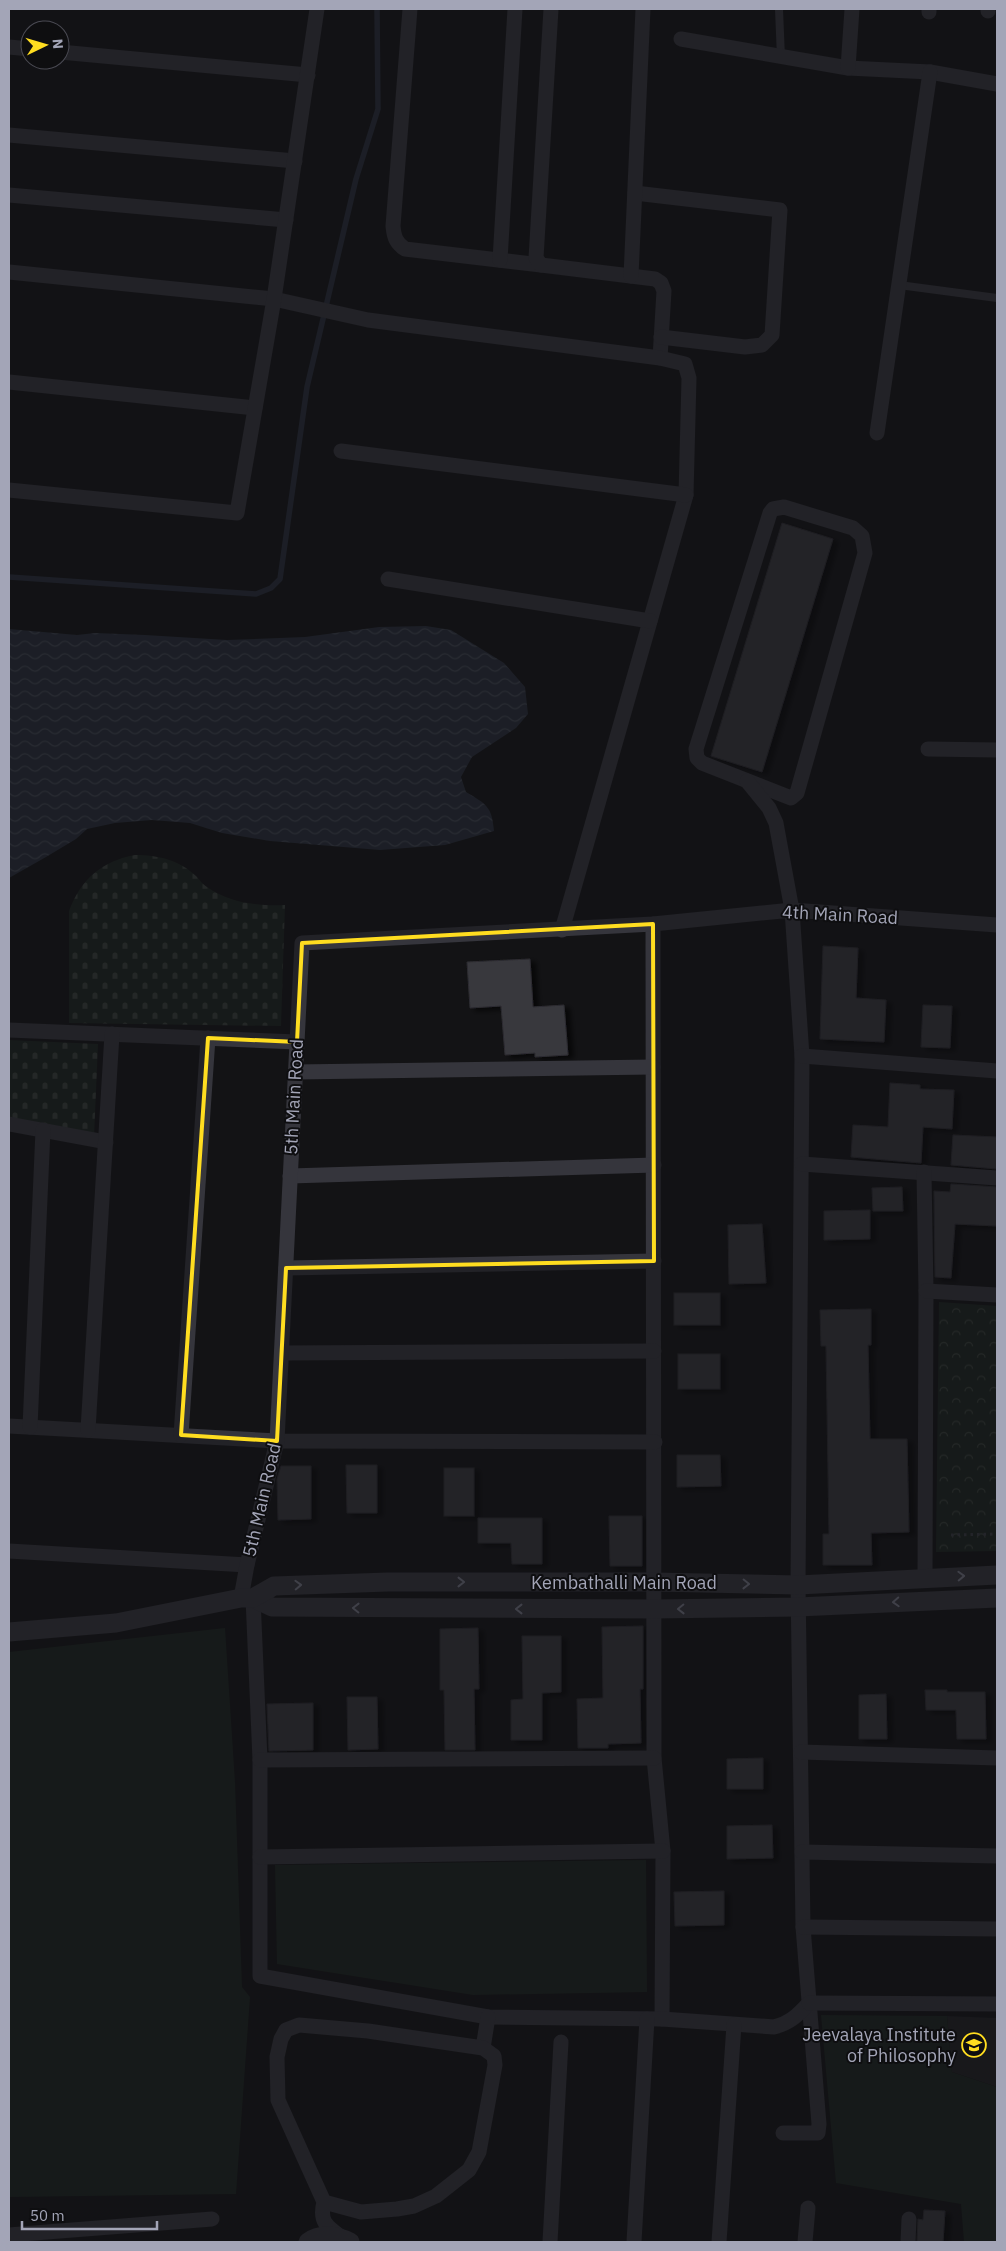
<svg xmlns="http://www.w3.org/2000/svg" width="1006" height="2251" font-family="'IBM Plex Sans',sans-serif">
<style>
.built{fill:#1f1f22}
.green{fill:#1c251f}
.forest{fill:url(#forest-crowns)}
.cemetery{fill:url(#cemetery-stones)}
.water{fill:url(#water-waves)}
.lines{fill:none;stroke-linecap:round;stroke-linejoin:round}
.stream{stroke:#282e3a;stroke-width:5.5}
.building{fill:#38383d;stroke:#2d2c31;filter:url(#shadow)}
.path{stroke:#393a41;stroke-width:3;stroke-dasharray:2.5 4;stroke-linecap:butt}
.service{stroke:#35353c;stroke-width:8}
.minor{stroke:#35353c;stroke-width:15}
.tertiary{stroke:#35353c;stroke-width:19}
.oneway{stroke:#777886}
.marked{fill:none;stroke:#ffdd20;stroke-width:4;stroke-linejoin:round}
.labels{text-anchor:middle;stroke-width:4;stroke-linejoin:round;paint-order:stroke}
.street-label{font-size:18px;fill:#a3a5b7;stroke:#0e0e10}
.poi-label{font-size:18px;fill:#a3a5b7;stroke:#0e0e10;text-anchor:end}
</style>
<defs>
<pattern id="forest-crowns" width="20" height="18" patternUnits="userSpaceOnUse" patternTransform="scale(1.25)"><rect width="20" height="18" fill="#1c251f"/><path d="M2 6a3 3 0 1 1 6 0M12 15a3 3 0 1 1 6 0" fill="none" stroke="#3a423d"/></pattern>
<pattern id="cemetery-stones" width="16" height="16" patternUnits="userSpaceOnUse" patternTransform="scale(1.25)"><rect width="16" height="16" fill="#1c251f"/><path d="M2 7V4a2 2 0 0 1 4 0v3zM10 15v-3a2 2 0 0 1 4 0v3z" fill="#3a423d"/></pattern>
<pattern id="water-waves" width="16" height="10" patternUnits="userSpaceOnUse" patternTransform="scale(1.25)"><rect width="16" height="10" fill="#282e3a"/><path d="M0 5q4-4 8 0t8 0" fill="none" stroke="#444954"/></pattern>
<filter id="shadow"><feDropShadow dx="5.5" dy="3" stdDeviation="2.5" flood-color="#0009"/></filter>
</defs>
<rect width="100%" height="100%" fill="#131315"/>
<polygon class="built" points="947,2016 997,2018 997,2087 952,2072"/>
<g class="green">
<polygon points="225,1628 235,1782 242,1987 250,1997 236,2194 9,2197 9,1652"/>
<polygon points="646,1860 647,1992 473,1995 277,1964 275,1865"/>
<polygon points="821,2015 947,2016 952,2072 997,2087 997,2242 964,2242 961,2204 836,2183"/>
</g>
<polygon class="forest" points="939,1302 997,1306 997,1551 936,1552"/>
<g class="cemetery">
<path d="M135 855C158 855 179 860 196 876 200 880 202 884 207 887 230 903 257 906 285 905L281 1026 69 1023V911C81 879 102 861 135 855Z"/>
<polygon points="9,1040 98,1044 94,1137 9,1117"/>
</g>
<path class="water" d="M426 626 451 630 504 663 525 687 528 714 516 728 472 757 461 777 466 792C486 804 492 806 494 831L445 845 380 850 270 841 222 833 190 823 152 820 115 823 87 829 76 839 46 857 9 878V629L77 635 95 633 145 635 227 640 305 637 379 627Z"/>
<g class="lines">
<polyline class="stream" points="9,577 256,594 271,588 280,579 307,387 356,179 378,109 377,9"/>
</g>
<g class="building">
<polygon points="782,523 833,539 762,772 711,756"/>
<polygon points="823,946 858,948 856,998 886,1000 884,1042 820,1039"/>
<polygon points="530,959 533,1007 564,1005 568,1055 535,1057 535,1053 505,1055 501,1006 470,1008 467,962"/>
<polygon points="923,1005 952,1006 950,1048 921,1047"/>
<polygon points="890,1083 920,1085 920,1089 954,1090 952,1129 923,1127 921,1163 851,1157 853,1125 888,1127"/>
<polygon points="953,1135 997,1137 997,1169 951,1165"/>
<polygon points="951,1184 997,1187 997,1226 955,1224 951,1278 935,1277 934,1191 950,1192"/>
<polygon points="902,1187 903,1211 873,1211 872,1188"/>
<polygon points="870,1210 870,1239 824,1240 824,1211"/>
<polygon points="762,1224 766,1283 729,1284 728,1225"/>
<rect x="674" y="1293" width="46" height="32"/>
<polygon points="871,1309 871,1345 868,1345 870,1439 907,1439 909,1532 871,1533 872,1565 823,1565 823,1534 829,1534 826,1346 821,1346 820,1310"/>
<rect x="678" y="1354" width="42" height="35"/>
<polygon points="677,1455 720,1455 721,1486 677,1487"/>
<polygon points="346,1465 377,1465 377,1513 347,1513"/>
<polygon points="281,1466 311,1466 311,1519 278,1520 277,1479"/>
<rect x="444" y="1468" width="30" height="48"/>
<polygon points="609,1516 642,1516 642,1566 610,1566"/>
<polygon points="478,1518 542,1518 542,1564 512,1564 511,1543 478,1543"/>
<polygon points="643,1626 643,1689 640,1689 641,1743 608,1744 608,1748 578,1748 577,1699 603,1698 602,1627"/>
<polygon points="478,1628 479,1689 474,1689 475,1750 445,1750 444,1690 440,1690 440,1629"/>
<polygon points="522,1636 561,1636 561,1692 542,1693 542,1740 511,1740 511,1700 523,1699"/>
<polygon points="925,1690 947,1690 947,1692 985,1692 986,1739 957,1739 956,1710 926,1710"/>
<polygon points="886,1694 887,1739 859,1739 859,1695"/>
<polygon points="347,1697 377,1697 378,1749 348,1750"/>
<polygon points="313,1703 313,1750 269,1751 267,1704"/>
<polygon points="763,1758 763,1789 727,1789 727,1759"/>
<polygon points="772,1825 773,1858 727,1859 727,1826"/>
<polygon points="724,1891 724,1925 675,1926 674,1892"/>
<polygon points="924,2210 945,2211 943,2242 917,2242 918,2219 923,2220"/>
</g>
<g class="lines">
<polyline class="path" points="951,1535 997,1534"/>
<g class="service">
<polyline points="779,9 781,58"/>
<polyline points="899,285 997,298"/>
</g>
<g class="minor">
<path d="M410 9 393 226C394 237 396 243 405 249L541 265"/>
<polyline points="551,9 536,258 541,265 655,279 661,283 664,291 660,358"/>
<polyline points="988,11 988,9"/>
<polyline points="929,12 929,9"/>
<polyline points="681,39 848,68 930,72 997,84"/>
<polyline points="9,47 30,49"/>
<polyline points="60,52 308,75"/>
<polyline points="848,68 852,9"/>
<polyline points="9,135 295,161"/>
<polyline points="635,193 780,210 772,335 762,345 745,347 661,337"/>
<polyline points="9,195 286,220"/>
<polyline points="500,260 515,9"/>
<polyline points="9,272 274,299 368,320 660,358 685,364 689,378 686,495 562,930"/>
<polyline points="631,276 643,9"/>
<polyline points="9,382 255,408"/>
<polyline points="877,433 930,72"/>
<polyline points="341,451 686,495"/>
<polyline points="9,490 237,513 274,299 317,9"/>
<polygon points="784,507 853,528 862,536 865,553 797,793 791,798 702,763 697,758 696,749 770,513 773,509"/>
<polyline points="388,579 650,621"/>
<polyline points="928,749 997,750"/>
<polyline points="747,781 769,808 776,823 792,910 802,1056 798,1585 803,1927 819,2124 818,2133 783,2133"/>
<polyline points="653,924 654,1758 663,1851 662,2019"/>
<polyline points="9,1030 297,1042"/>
<polyline points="802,1056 997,1071"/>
<polyline points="295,1072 653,1067"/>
<polyline points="9,1124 106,1142"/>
<polyline points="802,1164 997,1178"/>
<polyline points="924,1172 926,1291 925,1577"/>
<polyline points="290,1176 654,1165"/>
<polyline points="286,1268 654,1261"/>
<polyline points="926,1291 997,1295"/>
<polyline points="282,1353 654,1351"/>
<polyline points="9,1426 277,1441 655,1442"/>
<polyline points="30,1427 43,1130"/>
<polyline points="88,1430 112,1034"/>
<polyline points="181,1435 208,1038"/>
<polyline points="9,1551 247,1565"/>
<polyline points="241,1598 247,1565 277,1441 302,943 653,924 792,910 997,925"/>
<path d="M253 1598 260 1760V1976L488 2017 662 2019 774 2027C790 2023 798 2015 809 2003"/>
<polyline points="801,1752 997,1758"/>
<polyline points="260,1760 654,1758"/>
<polyline points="802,1852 997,1856"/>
<polyline points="260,1857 663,1851"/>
<polyline points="803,1927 997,1929"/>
<polyline points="809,2003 997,2004"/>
<polyline points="483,2048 488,2017"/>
<path d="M324 2202 361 2212 397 2209 414 2206 436 2196 469 2170 479 2152 495 2065 494 2056 483 2048 368 2031 299 2025 286 2030 281 2039 277 2057 278 2100 324 2202C319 2221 326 2226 341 2237"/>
<polyline points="9,2235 212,2219"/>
<polyline points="550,2242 561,2042"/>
<polyline points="634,2242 647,2019"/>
<polyline points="719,2242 734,2025"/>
<polyline points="805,2242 808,2208"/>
<polyline points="908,2242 909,2219"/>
</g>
<g class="tertiary">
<polyline points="253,1598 272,1607 654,1609 798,1607 997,1598"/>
<polyline points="9,1632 116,1623 241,1598 253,1598 274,1586 388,1582 654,1582 798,1585 997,1575"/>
<path d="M308 2242C320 2233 336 2235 350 2242"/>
</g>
</g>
<defs><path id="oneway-chevron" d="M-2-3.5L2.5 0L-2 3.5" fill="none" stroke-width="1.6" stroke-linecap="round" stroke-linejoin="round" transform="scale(1.25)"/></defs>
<g class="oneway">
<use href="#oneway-chevron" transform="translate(961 1576) rotate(-2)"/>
<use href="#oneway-chevron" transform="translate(461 1582)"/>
<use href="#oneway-chevron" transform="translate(746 1584) rotate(1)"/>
<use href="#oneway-chevron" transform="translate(298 1585) rotate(-2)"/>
<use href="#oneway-chevron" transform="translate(896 1602) rotate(177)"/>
<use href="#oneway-chevron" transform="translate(356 1608) rotate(-179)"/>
<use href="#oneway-chevron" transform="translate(519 1609) rotate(-180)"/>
<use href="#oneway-chevron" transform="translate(681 1609) rotate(179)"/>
</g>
<path d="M0 0H1006V2251H0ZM653 924 654 1261 286 1268 277 1441 181 1435 208 1038 297 1042 302 943Z" fill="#131315" fill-opacity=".55" fill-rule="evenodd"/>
<path class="marked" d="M653 924 654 1261 286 1268 277 1441 181 1435 208 1038 297 1042 302 943Z"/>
<defs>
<g id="university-ring" transform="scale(1.25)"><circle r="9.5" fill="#0e0e10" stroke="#ffdd20" stroke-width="1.5"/><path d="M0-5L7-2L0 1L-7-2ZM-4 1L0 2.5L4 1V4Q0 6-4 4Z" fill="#ffdd20"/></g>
</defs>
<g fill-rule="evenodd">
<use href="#university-ring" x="974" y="2045"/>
</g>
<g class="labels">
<g class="street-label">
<text transform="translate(840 915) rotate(3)" y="6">4th Main Road</text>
<text transform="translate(294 1097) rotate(-87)" y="6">5th Main Road</text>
<text transform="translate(262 1500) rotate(-77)" y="6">5th Main Road</text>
<text x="624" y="1589">Kembathalli Main Road</text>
</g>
<g class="poi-label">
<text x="956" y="2041">Jeevalaya Institute<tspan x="956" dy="21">of Philosophy</tspan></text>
</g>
</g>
<rect width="1006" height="2251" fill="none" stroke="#a3a5b7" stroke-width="20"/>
<g transform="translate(45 45) rotate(85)"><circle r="24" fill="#0e0e10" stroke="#4a4a53"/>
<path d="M0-4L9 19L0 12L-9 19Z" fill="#ffdd20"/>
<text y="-8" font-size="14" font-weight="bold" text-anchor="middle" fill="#a3a5b7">N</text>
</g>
<path d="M22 2221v8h135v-8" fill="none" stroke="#a3a5b7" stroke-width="2.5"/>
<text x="30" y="2221" font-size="15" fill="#a3a5b7" stroke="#0e0e10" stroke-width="4" paint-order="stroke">50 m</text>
</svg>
